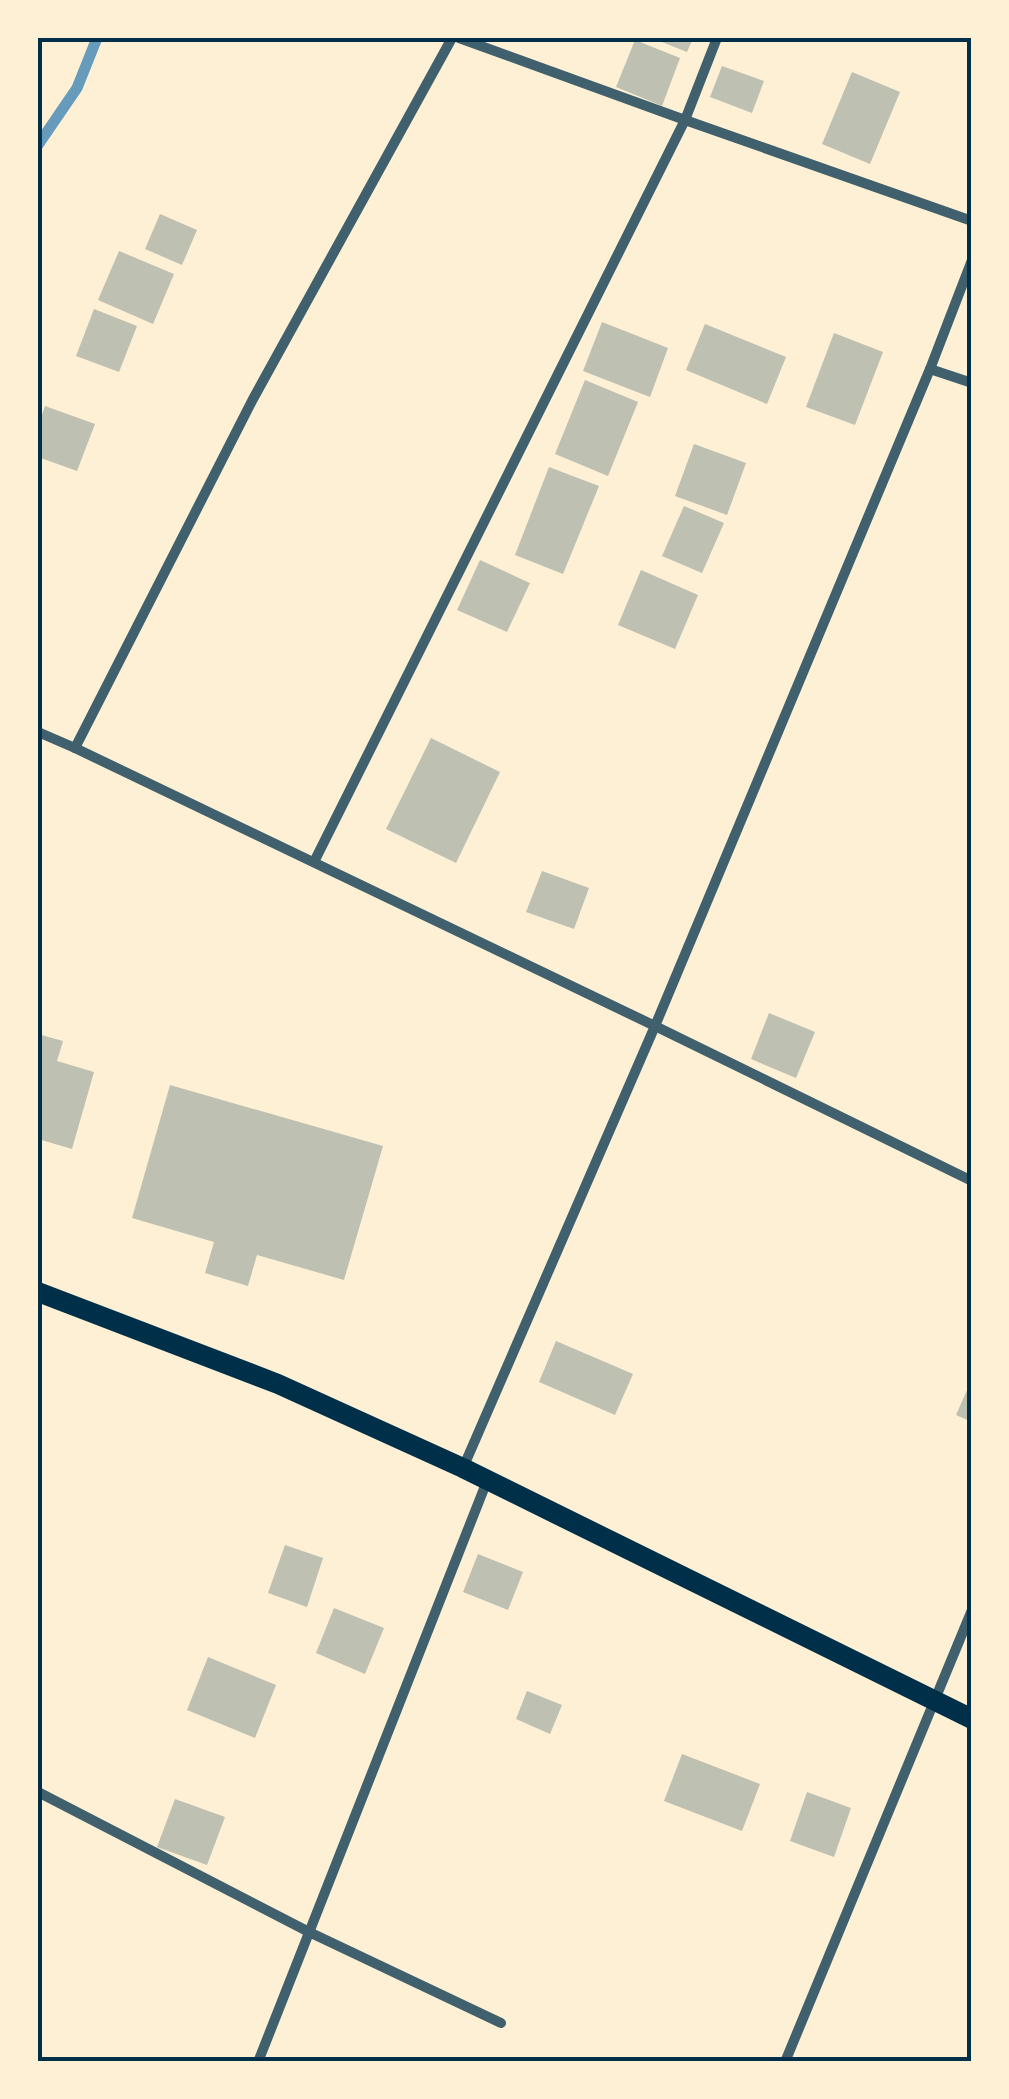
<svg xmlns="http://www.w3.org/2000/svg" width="1009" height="2099" font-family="'Sofia Sans Condensed',sans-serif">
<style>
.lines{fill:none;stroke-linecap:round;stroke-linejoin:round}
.stream{stroke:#669bbc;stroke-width:11}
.building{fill:#bec0b2}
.minor{stroke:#3f606c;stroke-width:10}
.secondary{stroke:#003049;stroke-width:20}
.neatline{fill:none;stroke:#003049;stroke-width:4}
</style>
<rect width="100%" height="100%" fill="#fdf0d5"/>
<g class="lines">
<polyline class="stream" points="38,145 77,88 97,38"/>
</g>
<g class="building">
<polygon points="652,38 693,38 687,52"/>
<polygon points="635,40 680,58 662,106 616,87"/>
<polygon points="722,66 764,81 752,113 710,97"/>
<polygon points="852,72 900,92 870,164 822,144"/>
<polygon points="160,214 197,230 182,265 145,249"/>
<polygon points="119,251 174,274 153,324 98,300"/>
<polygon points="94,309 137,326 119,372 76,356"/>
<polygon points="602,322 668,348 650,397 583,371"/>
<polygon points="705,324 786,357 767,404 686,370"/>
<polygon points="834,333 883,352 855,425 806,407"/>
<polygon points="585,380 638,402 608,476 555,454"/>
<polygon points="45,406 95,424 77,471 38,457 38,427"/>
<polygon points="694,444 746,463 727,515 675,496"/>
<polygon points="549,467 599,486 563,574 515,555"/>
<polygon points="684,506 724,523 702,573 662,556"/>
<polygon points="480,560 530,583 507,632 457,610"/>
<polygon points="641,570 698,595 675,649 618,625"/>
<polygon points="431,738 500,772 456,863 386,829"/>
<polygon points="542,871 589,888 574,929 526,912"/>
<polygon points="769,1013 815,1032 796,1078 751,1059"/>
<polygon points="38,1034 63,1041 57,1061 94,1072 72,1149 38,1139"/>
<polygon points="170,1085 383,1146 344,1280 257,1255 248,1286 205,1273 214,1242 132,1218"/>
<polygon points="556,1341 633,1374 615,1415 539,1382"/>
<polygon points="972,1379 972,1422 956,1415"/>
<polygon points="285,1545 323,1558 307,1607 268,1593"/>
<polygon points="478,1554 523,1572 508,1610 463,1592"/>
<polygon points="334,1608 384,1628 365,1674 316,1653"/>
<polygon points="208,1657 276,1685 255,1738 187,1710"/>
<polygon points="527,1691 562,1705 550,1734 516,1719"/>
<polygon points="682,1754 760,1784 742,1831 664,1801"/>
<polygon points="807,1792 851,1808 834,1857 790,1841"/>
<polygon points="175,1799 225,1817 207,1865 157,1847"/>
</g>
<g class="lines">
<g class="minor">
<polyline points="459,38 685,120 972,221"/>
<polyline points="930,369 972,383"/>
<polyline points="38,732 75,748 655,1026 972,1181"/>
<polyline points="75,748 253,399 452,38"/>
<polyline points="314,862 685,120 717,38"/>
<polyline points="463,1468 655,1026 930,369 972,260"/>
<polyline points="38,1792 309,1932 501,2023"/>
<polyline points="258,2062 487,1481"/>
<polyline points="785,2062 972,1610"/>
</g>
<polyline class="secondary" points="38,1292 278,1384 463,1468 972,1719"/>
</g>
<rect width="1009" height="2099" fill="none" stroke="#fdf0d5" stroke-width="80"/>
<rect x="40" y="40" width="929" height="2019" class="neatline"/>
</svg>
